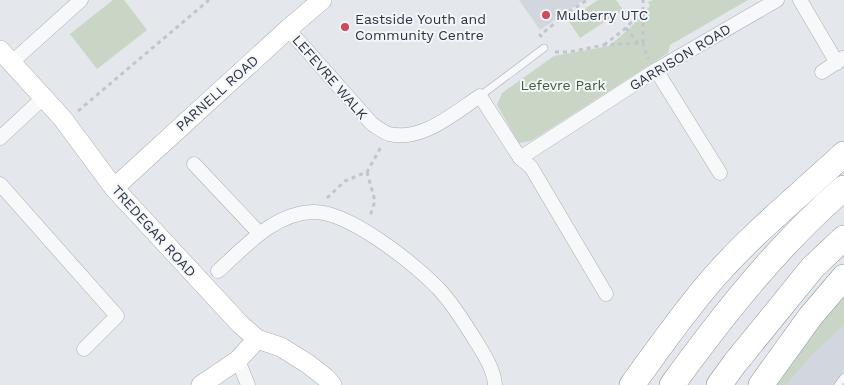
<svg xmlns="http://www.w3.org/2000/svg" width="844" height="385" font-family="'Work Sans',sans-serif">
<style>
.built{fill:#d2d6de}
.green{fill:#c9d6c5}
.lines{fill:none;stroke-linecap:round;stroke-linejoin:round}
.lane-casing{stroke:#a9aeb7;stroke-width:8}
.street-casing{stroke:#a9aeb7;stroke-width:15}
.secondary-casing{stroke:#a9aeb7;stroke-width:20}
.highway-casing{stroke:#8b94a3;stroke-width:26}
.path{stroke:#c2c5cb;stroke-width:3;stroke-dasharray:4 4;stroke-linecap:butt}
.lane{stroke:#f7f8fa;stroke-width:7}
.street{stroke:#f7f8fa;stroke-width:14}
.secondary{stroke:#fff;stroke-width:19}
.highway{stroke:#fff;stroke-width:25}
.poi-dot{fill:#d1495b;stroke:#f4f6f9;stroke-width:2}
.labels{text-anchor:middle;stroke-width:4;stroke-linejoin:round;paint-order:stroke}
.poi-label{font-size:14px;fill:#2b3445;stroke:#f4f6f9;text-anchor:start}
.street-label{font-size:14px;fill:#2b3445;stroke:#f4f6f9}
.park-label{font-size:14px;fill:#3f6138;stroke:#f4f6f9}
</style>
<rect width="100%" height="100%" fill="#e4e7ec"/>
<g class="built">
<polygon points="519,0 584,0 540,30"/>
<polygon points="844,325 844,385 786,385 811,356"/>
</g>
<g class="green">
<polygon points="113,0 124,0 147,30 97,69 70,34"/>
<polygon points="598,0 616,0 623,10 580,38 568,20"/>
<polygon points="653,0 748,0 670,45 668,53 531,141 519,143 497,105 502,93 554,56 609,46 629,29 650,6 648,2"/>
<polygon points="844,294 844,325 811,356 786,385 776,385 802,348"/>
</g>
<g class="lines">
<g class="lane-casing">
<g id="lane">
<polyline points="480,96 544,48"/>
<polyline points="838,385 844,377"/>
</g>
</g>
<g class="street-casing">
<g id="street">
<polyline points="800,0 837,63"/>
<path d="M288 29 372 124C377 127 383 132 389 134 422 142 454 113 480 96L520 158 656 70 777 0"/>
<polyline points="12,62 81,0"/>
<polyline points="656,70 720,173"/>
<polyline points="822,72 843,58"/>
<polyline points="0,138 43,98"/>
<polyline points="520,158 531,167 606,294"/>
<polyline points="194,164 259,233"/>
<polyline points="0,184 117,316 84,349"/>
<path d="M218 271C245 247 274 213 313 212 349 211 413 263 438 288 453 304 466 325 477 343 485 356 494 370 495 385"/>
<polyline points="238,360 248,385"/>
</g>
</g>
<g class="secondary-casing">
<g id="secondary">
<polyline points="0,50 63,119 114,188 240,324 257,339 281,347 308,364 326,378 332,385"/>
<polyline points="114,188 288,29 322,0"/>
<polyline points="201,385 238,360 257,339"/>
</g>
</g>
<g class="highway-casing">
<g id="highway">
<path d="M632 385C659 348 685 310 716 275 754 232 801 194 844 154"/>
<path d="M672 385C723 315 778 245 844 188"/>
<polyline points="719,385 735,363 813,267 844,238"/>
<polyline points="761,385 810,317 844,277"/>
</g>
</g>
<g class="path">
<polyline points="626,28 638,43"/>
<polyline points="542,37 540,35 569,12 587,0"/>
<polyline points="643,43 643,0"/>
<polyline points="604,45 626,28 642,11"/>
<polyline points="555,52 569,52 604,45 643,43 648,59"/>
<polyline points="78,111 209,0"/>
<polyline points="367,172 375,201 370,216"/>
<polyline points="327,198 345,181 367,172 382,145"/>
</g>
<use href="#lane" class="lane"/>
<use href="#street" class="street"/>
<use href="#secondary" class="secondary"/>
<use href="#highway" class="highway"/>
</g>
<g class="poi-dot">
<circle cx="546" cy="15" r="5"/>
<circle cx="345" cy="27" r="5"/>
</g>
<g class="labels">
<g class="poi-label">
<text x="556" y="20">Mulberry UTC</text>
<text x="355" y="24">Eastside Youth and<tspan x="355" dy="16">Community Centre</tspan></text>
</g>
<g class="street-label">
<text transform="translate(680 57) rotate(-31)" y="5">GARRISON ROAD</text>
<text transform="translate(330 77) rotate(49)" y="5">LEFEVRE WALK</text>
<text transform="translate(217 93) rotate(-42)" y="5">PARNELL ROAD</text>
<text transform="translate(154 231) rotate(48)" y="5">TREDEGAR ROAD</text>
</g>
<g class="park-label">
<text x="563" y="90">Lefevre Park</text>
</g>
</g>
</svg>
